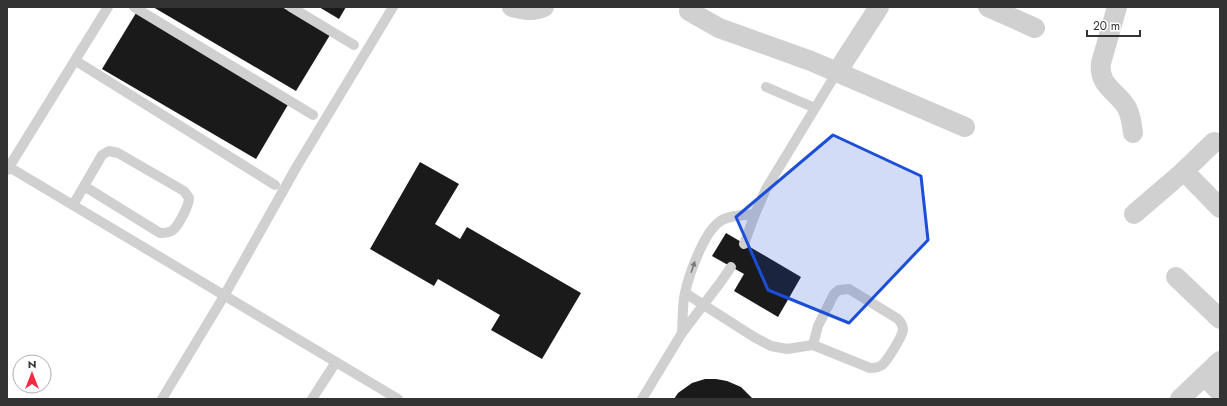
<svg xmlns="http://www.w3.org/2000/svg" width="1227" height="406" font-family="Jost,sans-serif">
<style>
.building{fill:#1a1a1a}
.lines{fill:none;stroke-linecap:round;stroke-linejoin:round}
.lane{stroke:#d0d0d0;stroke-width:10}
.street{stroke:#d0d0d0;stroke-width:20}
.oneway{fill:#7a7a7a}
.marked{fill:#1d4ed8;fill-opacity:0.2;stroke:#1d4ed8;stroke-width:3;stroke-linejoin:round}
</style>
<rect width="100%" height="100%" fill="#fff"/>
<g class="building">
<polygon points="153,7 282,7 330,35 296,91"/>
<polygon points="319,7 346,7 339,19"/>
<polygon points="136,13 289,103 256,159 102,69"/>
<polygon points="420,162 459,184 435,224 460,239 467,227 581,293 542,359 491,330 500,315 438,279 434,286 370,249"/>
<polygon points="726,233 801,277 778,317 734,291 744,274 712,256"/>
<polygon points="705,379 716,379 727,381 741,387 753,399 674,399 678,393 692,383"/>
</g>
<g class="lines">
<g class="lane">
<polyline points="134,7 313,115"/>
<polyline points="291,7 354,45"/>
<polyline points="76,61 275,185"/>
<polyline points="766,87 815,108"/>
<polyline points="9,167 108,7"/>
<polyline points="7,170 9,167 398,399"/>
<path d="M73 205 102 155 109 151 118 153 184 191 189 198C189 205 179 225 173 230 169 233 165 233 160 233L84 186"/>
<polyline points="744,244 755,214 766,189 837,72"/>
<path d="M685 293 754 337 771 346 787 349 813 345 870 368C874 368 878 368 882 365 887 361 902 337 903 330 903 325 901 322 898 319L849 289 839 290 834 294 818 326 813 345"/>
<path d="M682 333C683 320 682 305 685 293 689 274 704 233 719 222 728 215 744 215 755 214"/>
<polyline points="162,399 224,296 297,166 393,7"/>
<polyline points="312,399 336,362"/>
<polyline points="642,399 682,333 720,283 731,267"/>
</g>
<g class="street">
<path d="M512 7C524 10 533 12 544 7"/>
<polyline points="988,7 1035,28"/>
<path d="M1117 7 1101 63C1098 86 1117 91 1127 108 1131 116 1132 124 1133 133"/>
<polyline points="689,11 719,28 811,61 965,127"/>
<polyline points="837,72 879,7"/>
<polyline points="1184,171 1220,208"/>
<polyline points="1134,214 1184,171 1214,142"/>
<polyline points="1176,277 1220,319"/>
<polyline points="1204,376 1220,392"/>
<polyline points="1180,399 1220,361"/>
</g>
</g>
<defs><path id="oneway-solid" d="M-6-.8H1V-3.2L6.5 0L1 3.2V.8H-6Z"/></defs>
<use class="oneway" href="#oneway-solid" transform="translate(693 267) rotate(-71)"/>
<path class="marked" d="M833 135 921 176 928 240 849 323 768 290 736 217Z"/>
<rect width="1227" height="406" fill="none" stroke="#333333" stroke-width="16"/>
<g transform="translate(32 374)"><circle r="19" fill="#ffffff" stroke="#adadad"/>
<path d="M0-3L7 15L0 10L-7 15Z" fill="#f42a43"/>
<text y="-6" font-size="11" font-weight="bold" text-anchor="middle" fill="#333333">N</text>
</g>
<path d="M1087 30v6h53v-6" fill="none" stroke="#333333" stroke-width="2"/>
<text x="1093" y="30" font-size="12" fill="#333333" stroke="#ffffff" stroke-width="3" paint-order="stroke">20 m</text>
</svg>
